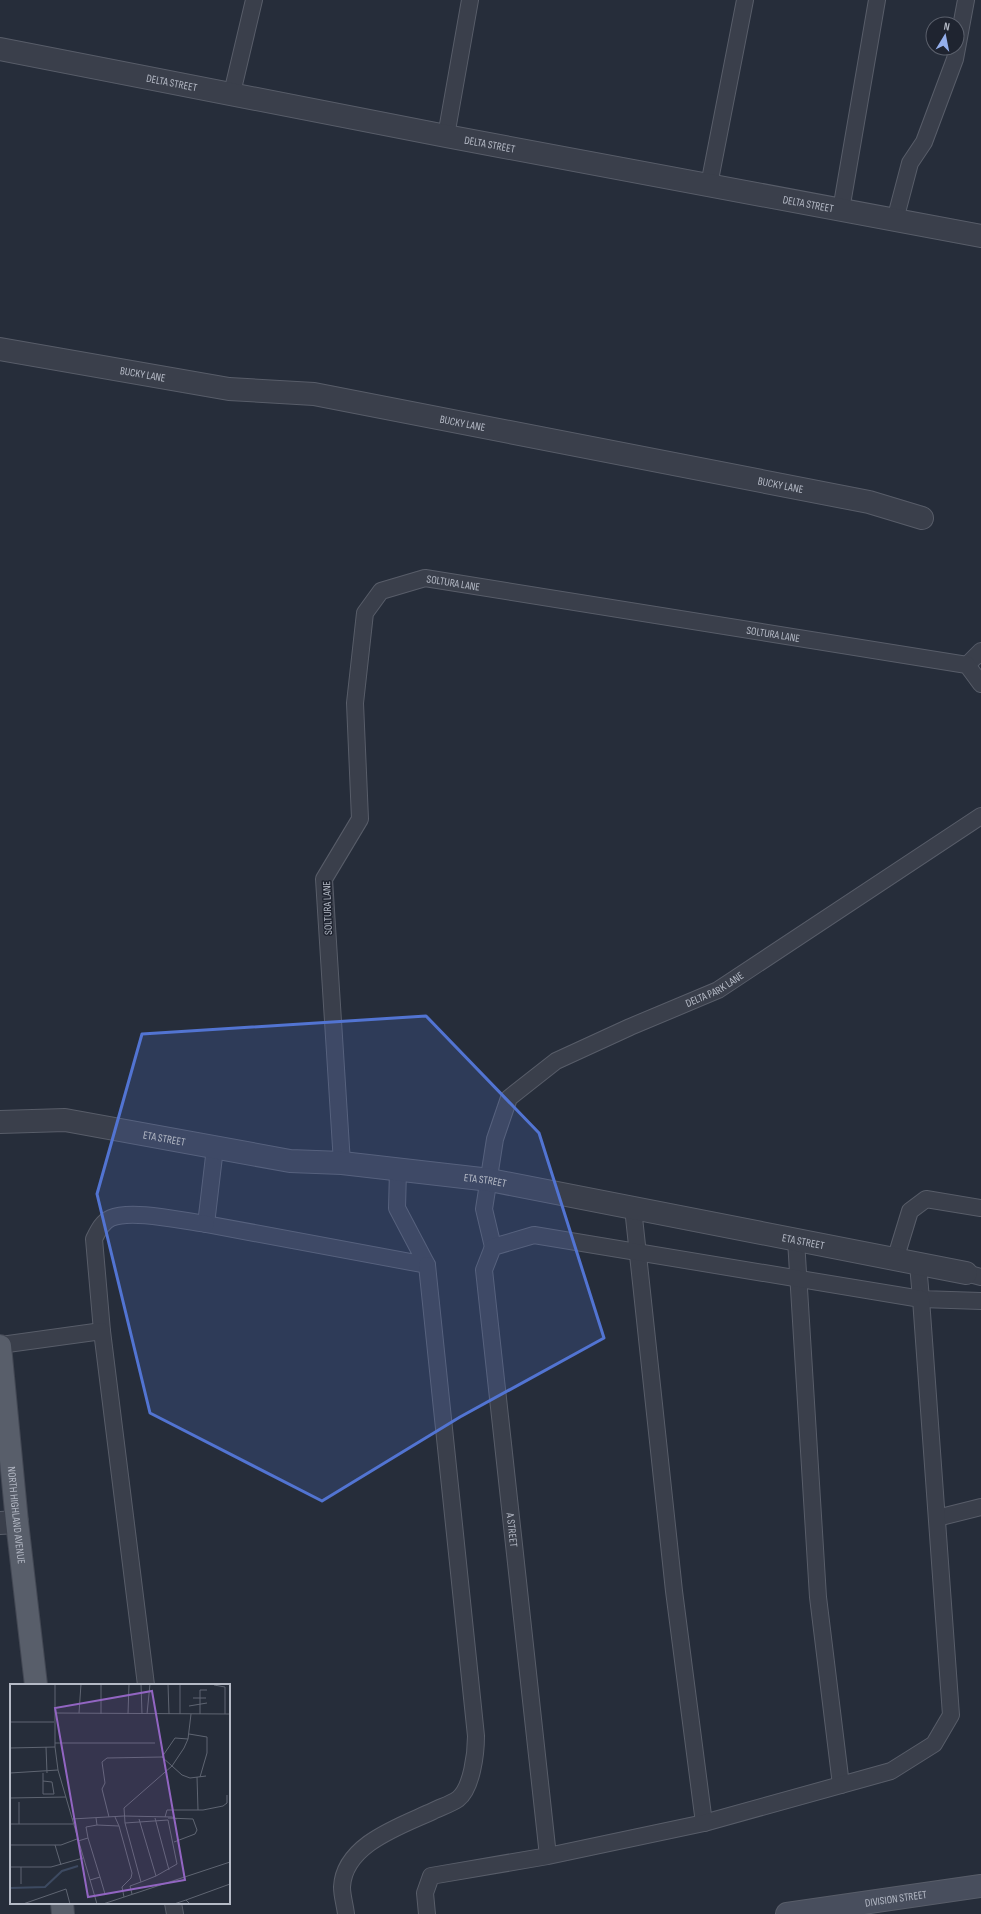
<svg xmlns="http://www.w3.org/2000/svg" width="981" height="1914" font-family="'Sofia Sans Condensed',sans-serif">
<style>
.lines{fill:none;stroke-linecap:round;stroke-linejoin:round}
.service-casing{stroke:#585d69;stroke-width:18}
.minor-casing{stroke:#585d69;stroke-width:24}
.secondary-casing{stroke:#585d69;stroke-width:24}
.primary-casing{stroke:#434854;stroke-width:24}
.service{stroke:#3a3f4b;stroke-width:16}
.minor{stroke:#3a3f4b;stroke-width:22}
.secondary{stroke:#484e5d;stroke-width:22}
.primary{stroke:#585e6a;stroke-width:22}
.marked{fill:#5274d2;fill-opacity:0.2;stroke:#5274d2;stroke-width:3;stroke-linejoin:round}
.labels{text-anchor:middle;stroke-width:3;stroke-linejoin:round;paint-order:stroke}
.street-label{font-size:11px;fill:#b5bac6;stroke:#1f2430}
.inset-river{fill:none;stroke:#3d4a61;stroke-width:2}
.inset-road{fill:none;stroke:#5f6572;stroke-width:1}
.view{fill:#9265c2;fill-opacity:0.15;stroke:#9265c2;stroke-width:2}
.inset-edge{fill:none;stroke:#b5bac6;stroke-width:2}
</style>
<rect width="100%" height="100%" fill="#262d3a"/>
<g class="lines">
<g class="service-casing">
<g id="service">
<polyline points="232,93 254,0"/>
<polyline points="446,136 470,0"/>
<polyline points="709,185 745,0"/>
<polyline points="841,210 877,0"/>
<polyline points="895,220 910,163 924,142 955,59 966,0"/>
<polyline points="967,665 981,651"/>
<polyline points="215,1148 206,1224 427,1265 397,1208 398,1170"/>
<path id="s1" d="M342 1163 324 879 360 819 355 703 365 613 381 591 425 578 967 665 981 684"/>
<polyline points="633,1208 674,1591 704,1823"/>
<polyline points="796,1240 818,1597 841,1785"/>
<path id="s2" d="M493 1247 484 1209 495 1139 509 1098 556 1061 630 1027 718 990 981 816"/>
<polyline points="895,1260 910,1211 926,1199 981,1208"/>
<polyline points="918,1264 921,1299 981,1301"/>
<polyline points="966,1273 981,1277"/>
<path d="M102 1331 94 1239C98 1231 102 1222 111 1218 132 1209 182 1221 206 1224"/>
<polyline points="0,1345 102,1331 146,1685"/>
<polyline points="937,1518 981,1507"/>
<polyline points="173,1903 175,1914"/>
<path d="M346 1914C345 1905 342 1896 342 1887 344 1844 401 1826 433 1811 441 1807 451 1804 458 1799 472 1788 476 1753 476 1736L427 1265"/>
<path id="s3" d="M427 1914 425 1893 431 1876 548 1856 704 1823 891 1771 934 1744 951 1715 921 1299 534 1235 493 1247 484 1270 548 1856"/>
</g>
</g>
<g class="minor-casing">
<g id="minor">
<path id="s4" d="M0 49 446 136 981 236"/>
<path id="s5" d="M0 349 229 389 314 394 869 502 922 518"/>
<path id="s6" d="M0 1122 65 1120 290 1161 342 1163 490 1180 966 1273"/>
<polyline points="0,1523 17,1522"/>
</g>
</g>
<g class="secondary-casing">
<g id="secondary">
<path id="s7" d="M787 1914 981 1886"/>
</g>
</g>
<g class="primary-casing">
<g id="primary">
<path id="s8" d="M0 1346 17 1522 36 1685"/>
<polyline points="62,1903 63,1914"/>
</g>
</g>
<use href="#service" class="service"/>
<use href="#minor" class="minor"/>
<use href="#secondary" class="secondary"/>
<use href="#primary" class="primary"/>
</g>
<path class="marked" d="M426 1016 539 1133 604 1338 460 1417 322 1501 150 1413 97 1194 142 1034Z"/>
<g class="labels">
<g class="street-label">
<text dy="4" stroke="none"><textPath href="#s4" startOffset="175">DELTA STREET</textPath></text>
<text dy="4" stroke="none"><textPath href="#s4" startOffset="499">DELTA STREET</textPath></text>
<text dy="4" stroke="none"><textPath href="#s4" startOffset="823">DELTA STREET</textPath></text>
<text dy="4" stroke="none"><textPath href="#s5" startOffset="145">BUCKY LANE</textPath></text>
<text dy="4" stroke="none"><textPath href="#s5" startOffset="469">BUCKY LANE</textPath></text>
<text dy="4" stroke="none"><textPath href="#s5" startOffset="793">BUCKY LANE</textPath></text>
<text dy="4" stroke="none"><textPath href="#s1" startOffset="663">SOLTURA LANE</textPath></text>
<text dy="4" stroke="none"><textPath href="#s1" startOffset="987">SOLTURA LANE</textPath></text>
<text transform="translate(327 908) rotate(-92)" y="4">SOLTURA LANE</text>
<text dy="4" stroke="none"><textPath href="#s2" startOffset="387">DELTA PARK LANE</textPath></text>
<text dy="4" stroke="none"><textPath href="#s6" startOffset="166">ETA STREET</textPath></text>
<text dy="4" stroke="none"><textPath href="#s6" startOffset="490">ETA STREET</textPath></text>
<text dy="4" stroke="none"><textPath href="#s6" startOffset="814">ETA STREET</textPath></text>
<text dy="4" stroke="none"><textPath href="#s8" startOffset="170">NORTH HIGHLAND AVENUE</textPath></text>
<text dy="4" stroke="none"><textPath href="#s3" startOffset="1734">A STREET</textPath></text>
<text dy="4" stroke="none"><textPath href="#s7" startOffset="110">DIVISION STREET</textPath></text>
</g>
</g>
<g transform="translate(10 1684)">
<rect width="220" height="220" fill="#262d3a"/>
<path class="inset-river" d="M0 204 35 203 52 187 68 182"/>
<path class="inset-road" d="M45 0V63L48 86 87 220M131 0 132 30M158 0 159 30M204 1 215 3V30M183 14H196M179 22 197 19M45 29 220 30M69 29 71 0M91 30V0M118 30 119 0M137 30 140 0M170 30V0M190 30V6H197M0 38H44M179 50 197 53V69L190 93M45 59H145M36 63 37 89M0 64 45 63M152 73 165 54 178 55M0 89 48 86M33 89V110H44L42 98 33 97M187 93 188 126M0 114 56 113M9 118V140M99 133 92 105 95 99 92 78 97 74 152 73 172 91 180 94 196 92M155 133 157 126H193L213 122 217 119V111M86 134 87 141 109 142 105 133M145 134 159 186M158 134 183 135 187 146 185 150 164 158M62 135 114 132 162 133 167 135M129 135 146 192M115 139 114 124 162 82 174 64 178 55 181 30M0 140H63M109 142 122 189 121 194 112 203 114 213M78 154 76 143 87 141M68 157 78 154 90 193M0 161H51L67 155M45 161 51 181M0 183H41L73 174M11 183V200M80 196 90 193 95 210M122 210 120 202 131 198 146 192 167 180 158 136 115 139 131 198M176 216 220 200M13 220 56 205 60 220M93 220 220 178M164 220 176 216 180 220"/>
<path class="view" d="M142 7 175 196 78 213 45 24Z"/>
<rect width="220" height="220" class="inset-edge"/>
</g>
<g transform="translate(945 36) rotate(10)"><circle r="19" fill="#1f2430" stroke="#5b606c"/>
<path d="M0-3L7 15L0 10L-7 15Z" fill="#94afec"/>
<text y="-6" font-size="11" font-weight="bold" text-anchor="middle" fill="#b5bac6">N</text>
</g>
</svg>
